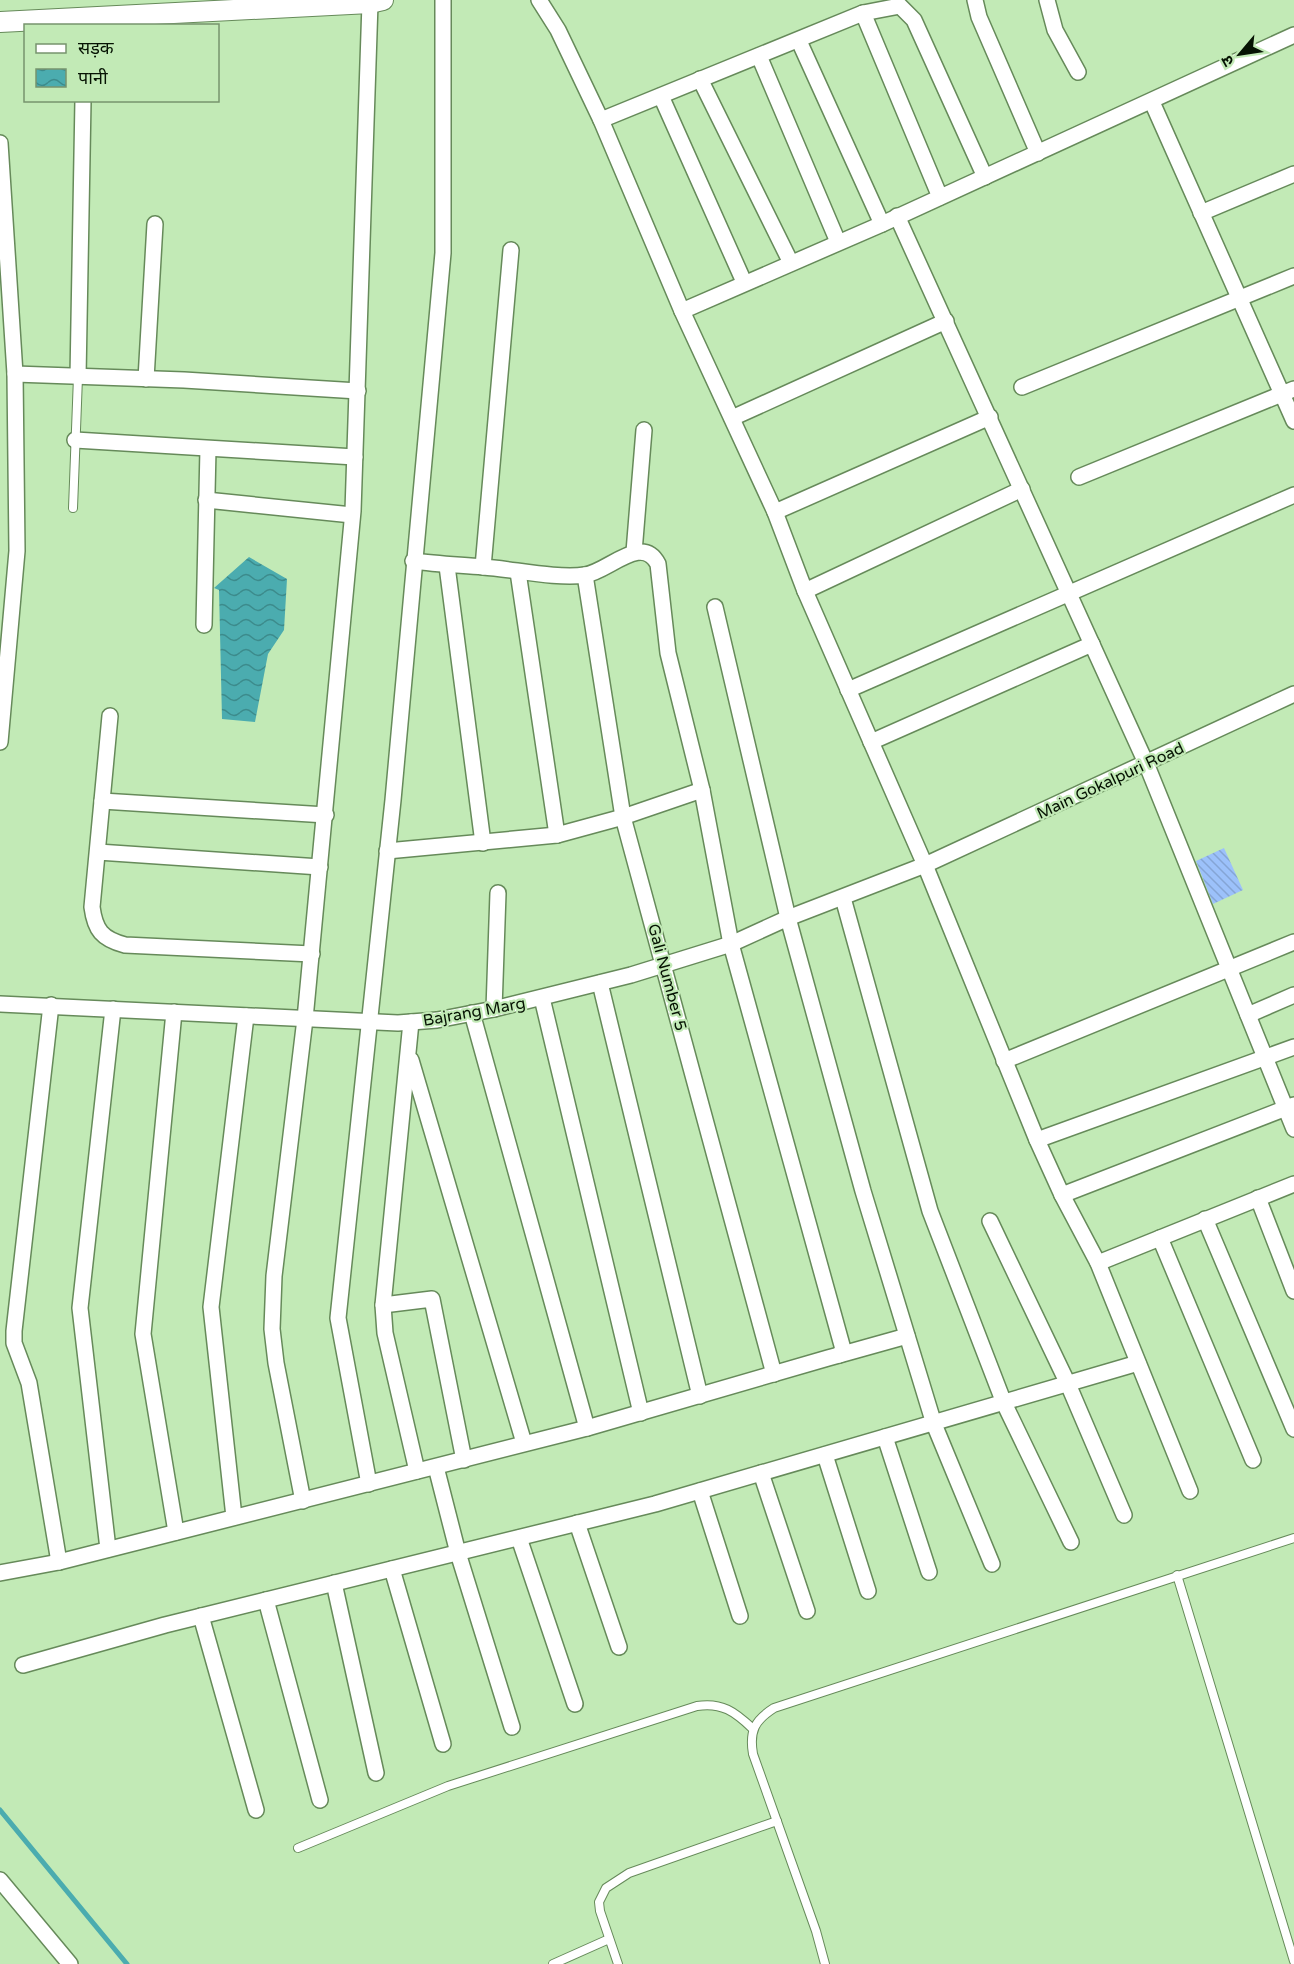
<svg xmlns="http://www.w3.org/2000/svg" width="1294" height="1964" font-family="'Varela Round','Noto Sans Devanagari',sans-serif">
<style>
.water{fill:url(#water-waves)}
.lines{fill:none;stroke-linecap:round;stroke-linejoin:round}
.stream{stroke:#4bacaf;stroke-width:5}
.building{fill:url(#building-back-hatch)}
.service-casing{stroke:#668a5a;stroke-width:10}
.minor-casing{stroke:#668a5a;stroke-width:18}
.tertiary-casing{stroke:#668a5a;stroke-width:22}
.service{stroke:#fff;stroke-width:8}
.minor{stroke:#fff;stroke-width:15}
.tertiary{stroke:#fff;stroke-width:20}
.labels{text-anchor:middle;stroke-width:4.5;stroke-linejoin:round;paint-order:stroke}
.street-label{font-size:16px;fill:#061303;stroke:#c2eab6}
</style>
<defs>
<pattern id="water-waves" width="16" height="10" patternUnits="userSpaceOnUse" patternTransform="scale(1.5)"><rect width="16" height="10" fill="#4bacaf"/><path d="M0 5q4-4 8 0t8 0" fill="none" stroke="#3c8b8c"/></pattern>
<pattern id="building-back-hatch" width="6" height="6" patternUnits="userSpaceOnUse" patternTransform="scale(1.5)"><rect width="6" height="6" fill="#9cc1fa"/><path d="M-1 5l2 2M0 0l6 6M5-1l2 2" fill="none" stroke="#85a5d5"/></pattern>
</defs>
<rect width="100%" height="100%" fill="#c2eab6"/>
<polygon class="water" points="249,557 287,579 284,630 268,654 255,722 222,719 219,590 214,588"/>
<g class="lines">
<polyline class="stream" points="0,1810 127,1964"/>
</g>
<polygon class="building" points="1224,848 1243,890 1213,904 1196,861"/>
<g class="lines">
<g class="service-casing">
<g id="service">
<polyline points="73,508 78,377"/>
<polyline points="1177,1575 1294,1961"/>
<path d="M298 1848 448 1786 697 1706C722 1702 735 1712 752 1728"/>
<polyline points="553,1964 609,1939"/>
<polyline points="618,1964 600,1911 599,1902 606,1888 629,1873 777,1821"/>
<path d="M825 1964 816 1931 753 1754C749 1731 755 1720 774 1708L1294 1538"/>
</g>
</g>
<g class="minor-casing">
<g id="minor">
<polyline points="539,0 558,30 601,120 682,311 775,512 805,591 925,865 1037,1140 1062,1195 1098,1263 1190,1491"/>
<polyline points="975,0 979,17 1038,153"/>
<polyline points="1047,0 1055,30 1078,72"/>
<polyline points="863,13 940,197"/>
<polyline points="799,41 882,224"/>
<polyline points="759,56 838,242"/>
<polyline points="700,79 791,263"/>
<polyline points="661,96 744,282"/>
<polyline points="1152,102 1294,421"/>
<polyline points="601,120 863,13 900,6 914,20 985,177"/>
<polyline points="0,143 15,374 17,551 0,742"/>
<polyline points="1201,213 1294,174"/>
<polyline points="897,216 1146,763 1294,1129"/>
<polyline points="682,311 882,224 1294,35"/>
<polyline points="15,374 184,380 358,391"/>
<polyline points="78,377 83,100"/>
<polyline points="146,379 155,224"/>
<polyline points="1022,387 1294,276"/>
<polyline points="732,418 946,321"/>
<polyline points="75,440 355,457"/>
<polyline points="1079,477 1294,389"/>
<polyline points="206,500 352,515"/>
<polyline points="775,512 990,417"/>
<polyline points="634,552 644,430"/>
<polyline points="447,566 483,843"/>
<polyline points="483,567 511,250"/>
<polyline points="518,572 557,835"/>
<polyline points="585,575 623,817 774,1374"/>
<polyline points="805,591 1022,489"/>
<polyline points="715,607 788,918 863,1191 934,1424 992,1564"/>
<polyline points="204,625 208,449"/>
<polyline points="848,690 1294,495"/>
<path d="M110 716 92 907C95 930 102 939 125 945L312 954"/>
<polyline points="871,742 1092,644"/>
<polyline points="102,801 326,815"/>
<polyline points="387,851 557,835 623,817 702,790"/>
<polyline points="98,852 320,867"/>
<polyline points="843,898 930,1211 1004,1403 1071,1542"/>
<polyline points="600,983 700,1396"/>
<polyline points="542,998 641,1413"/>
<polyline points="0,1004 398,1023 437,1020 494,1009 631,975 731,944 788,918 925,865 1294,694"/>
<polyline points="51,1005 14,1331 14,1343 29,1383 59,1562"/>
<polyline points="494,1009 498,893"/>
<polyline points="174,1012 143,1334 176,1532"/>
<polyline points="472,1013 587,1428"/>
<polyline points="1248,1015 1294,995"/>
<polyline points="411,1022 383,1305 385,1333 417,1471"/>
<polyline points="411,1060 524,1443"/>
<polyline points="1004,1061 1294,942"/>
<polyline points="1037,1140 1294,1047"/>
<polyline points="1062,1195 1294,1105"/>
<polyline points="1258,1198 1294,1291"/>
<polyline points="1205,1219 1294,1429"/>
<polyline points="990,1221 1068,1384 1124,1515"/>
<polyline points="1160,1238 1253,1460"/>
<polyline points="1098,1263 1294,1184"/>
<polyline points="383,1305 432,1299 464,1460"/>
<polyline points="839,1355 907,1336"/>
<polyline points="885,1437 929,1572"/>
<polyline points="825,1455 868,1591"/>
<polyline points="436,1467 458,1553 512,1727"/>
<polyline points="761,1473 807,1611"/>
<polyline points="369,1484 338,1318 393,800 443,253 443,0"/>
<polyline points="700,1491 740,1616"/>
<polyline points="303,1501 276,1363 272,1329 274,1276 305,1019 353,511 370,3"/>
<polyline points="234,1517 211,1307 246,1016"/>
<polyline points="577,1523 619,1647"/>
<polyline points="519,1538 575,1704"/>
<polyline points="108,1549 80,1308 113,1009"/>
<polyline points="392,1569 443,1744"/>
<path d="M0 1573 59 1562 587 1428 828 1358 839 1355 843 1349 731 944 702 790 668 653 658 564C642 533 608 572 585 575 556 579 513 569 483 567 459 565 436 564 413 561"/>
<polyline points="334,1583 376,1773"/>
<polyline points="266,1600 320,1800"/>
<polyline points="201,1616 256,1810"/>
<polyline points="23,1665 165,1625 655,1504 1138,1363"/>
<polyline points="0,1880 70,1964"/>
</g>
</g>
<g class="tertiary-casing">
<polyline id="tertiary" points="0,22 370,3 383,0"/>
</g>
<use href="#service" class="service"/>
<use href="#minor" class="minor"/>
<use href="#tertiary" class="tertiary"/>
</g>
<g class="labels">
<g class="street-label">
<text transform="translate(1110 780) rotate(-25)" y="6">Main Gokalpuri Road</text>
<text transform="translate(668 977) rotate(75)" y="6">Gali Number 5</text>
<text transform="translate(474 1011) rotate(-10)" y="6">Bajrang Marg</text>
</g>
</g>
<rect x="24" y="24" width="195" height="78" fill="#c2eab6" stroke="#77946e" stroke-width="1.5"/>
<rect x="36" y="44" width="30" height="9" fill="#ffffff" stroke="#77946e" stroke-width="1.5"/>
<text x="78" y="54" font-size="18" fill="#061303">सड़क</text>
<rect x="36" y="69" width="30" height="18" fill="url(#water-waves)" stroke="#77946e" stroke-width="1.5"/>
<text x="78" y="84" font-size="18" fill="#061303">पानी</text>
<g transform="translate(1240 54) rotate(241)" stroke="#c2eab6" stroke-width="4.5" paint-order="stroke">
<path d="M0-4.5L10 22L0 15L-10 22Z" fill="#061303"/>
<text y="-9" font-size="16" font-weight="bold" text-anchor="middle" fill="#061303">उ</text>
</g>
</svg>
